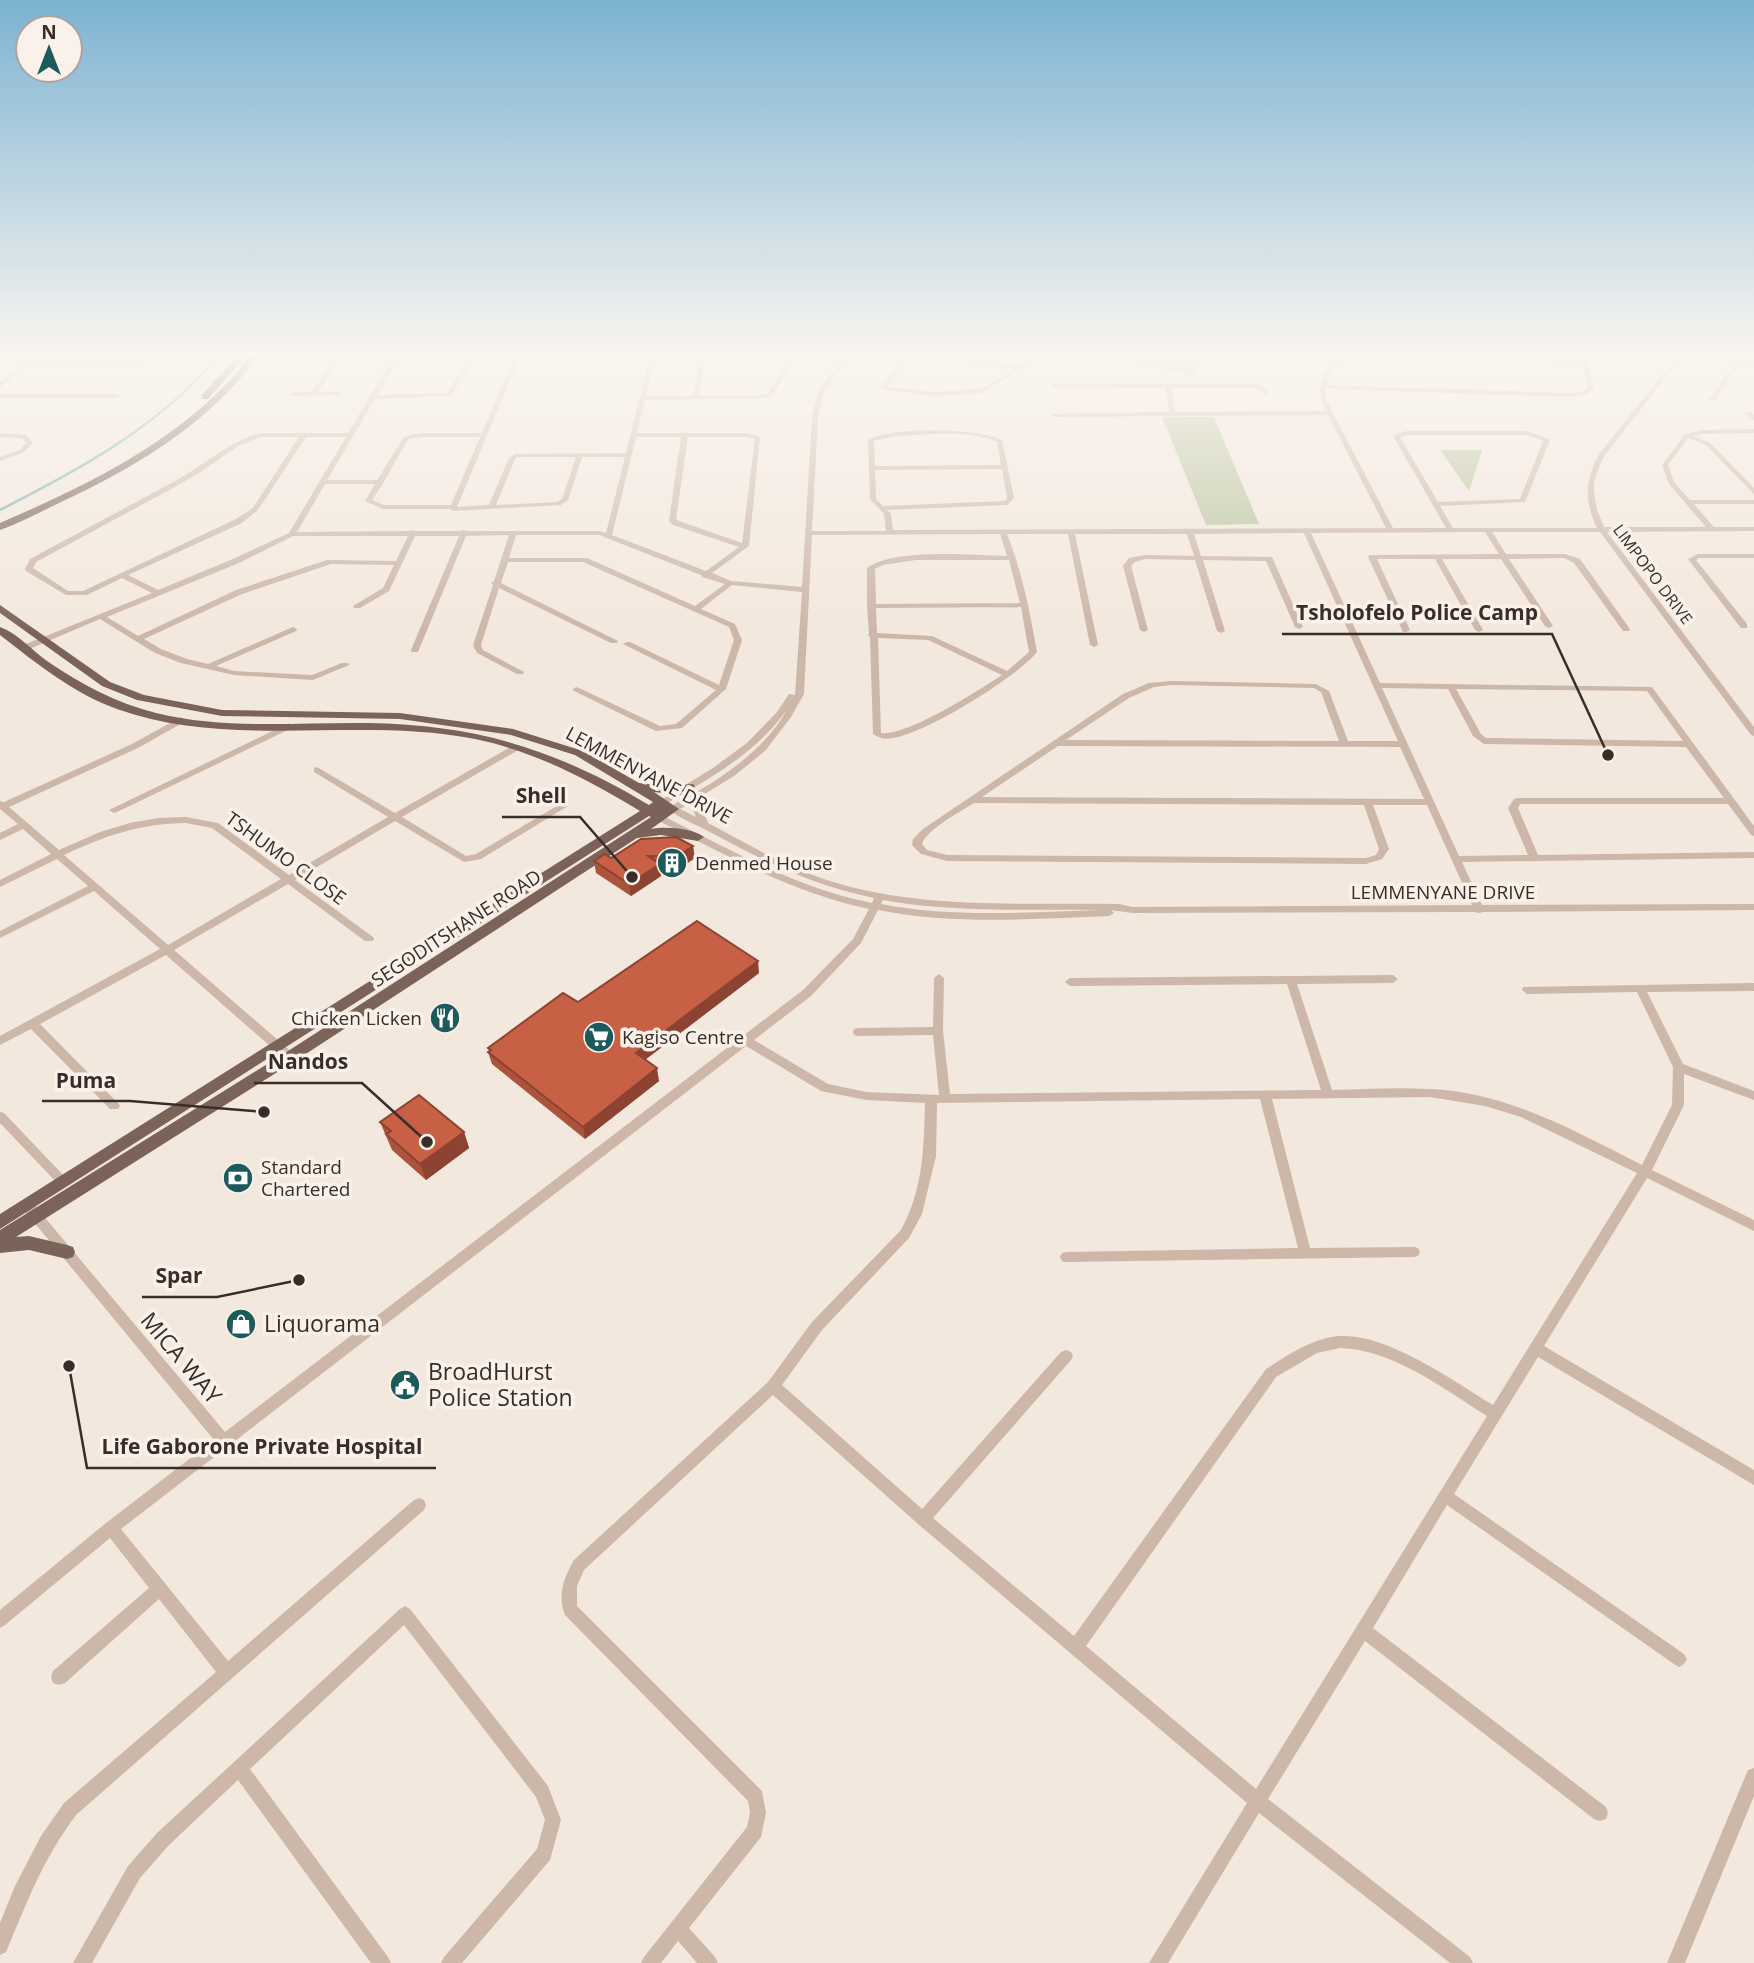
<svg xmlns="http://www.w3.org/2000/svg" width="1754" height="1963" font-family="'Open Sans',sans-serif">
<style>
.green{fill:#b8c39d}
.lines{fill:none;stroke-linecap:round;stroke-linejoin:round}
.stream{stroke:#7bb1b1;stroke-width:2.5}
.minor{fill:#ccb7a9;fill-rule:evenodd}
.major{fill:#7b635a;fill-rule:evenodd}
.wall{fill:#ac533c}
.shaded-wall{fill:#8c4331}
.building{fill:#c86046;stroke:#8c4331;stroke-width:2}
.labels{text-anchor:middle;stroke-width:7;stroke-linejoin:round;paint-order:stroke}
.far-street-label{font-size:16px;fill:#382d29;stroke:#faf2ea}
.street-label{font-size:19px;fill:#382d29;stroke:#faf2ea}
.poi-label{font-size:19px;fill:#382d29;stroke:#faf2ea;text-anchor:start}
.near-poi-label{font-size:23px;fill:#382d29;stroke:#faf2ea;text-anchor:start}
.near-street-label{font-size:23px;fill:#382d29;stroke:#faf2ea}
.leader{fill:none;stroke:#382d29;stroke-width:2.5}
.callout-dot{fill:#382d29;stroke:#faf2ea;stroke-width:2.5}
.callout-label{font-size:21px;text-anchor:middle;font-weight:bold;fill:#382d29;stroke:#faf2ea;stroke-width:7;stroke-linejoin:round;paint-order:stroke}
</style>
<rect width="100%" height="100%" fill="#f3e8dd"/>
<g class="green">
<polygon points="1123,357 1207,357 1191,375 1120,361"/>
<polygon points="1162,417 1214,417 1259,524 1206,525"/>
<polygon points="1440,450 1482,450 1469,491"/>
</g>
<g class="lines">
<path class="stream" d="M0 510C81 468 158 428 217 357"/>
<g class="minor">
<polygon points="25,357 32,357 26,363 142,363 145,365 142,367 23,367 0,388 0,383"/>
<path d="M355 357H399L377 395 448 393 468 357H474L452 396 375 399 327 480H377L404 437 421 433H482L514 357H520L457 507 489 505 509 458 515 454 626 453 650 357H656L646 396H693L700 357H706L699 396 764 395 768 394 788 357H794L773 395 767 398 645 400 637 433H747L760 437 749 546 712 573 731 581 802 587 812 417 818 392 842 357H848L824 392 818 417 812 531H886L884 514 870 499 868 440C892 426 976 428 1002 440L1014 498 1007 505 887 510 891 514 893 530 1386 528 1328 415 1054 417 1052 416V414L1169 412 1166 388 1051 387V385L1053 384H1257L1264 387 1268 393 1267 394H1263L1260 389 1256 388H1172L1175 412 1326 411C1314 388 1321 374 1340 357H1347L1333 371 1326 385 1572 393 1585 391 1588 387 1583 367 1503 357H1526L1582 363 1580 357H1586L1594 387 1589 393 1572 397 1326 389 1325 398 1393 528H1446L1393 436 1394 435 1407 431H1528L1549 439 1550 440 1525 502 1440 506 1453 528H1597C1584 501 1585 478 1600 453L1676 357H1682L1605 455 1600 464 1594 483V492L1597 510 1604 527H1706L1669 484 1662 465 1685 434 1702 430 1754 429V433L1702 434 1693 436 1710 443 1754 488V494L1706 445 1688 438 1668 465 1674 482 1690 500H1754V504H1694L1714 527H1754V531L1607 532 1754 727V736L1751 735 1600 532H1492L1506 554H1565L1580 559 1630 629 1629 631H1623L1574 563 1564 558 1509 559 1553 626 1549 628 1545 626 1501 559H1442L1483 630 1479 632 1475 630 1435 559H1377L1410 630 1406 632H1403L1368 557 1369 555 1499 554 1485 532 1311 533 1380 683 1652 687 1754 826V836L1751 835 1728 804H1520L1518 808 1538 855 1754 852V858L1462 862 1482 905 1754 904V910L1483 912 1479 913 1475 912 1132 913 1111 910 1114 913 1109 916C1033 919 953 925 878 910L861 943 811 996 754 1040 828 1084 866 1092 939 1095 933 1035 858 1036 854 1035 853 1032 854 1029 858 1028 933 1027 934 978 939 974 944 978 943 1031 950 1094 1321 1090 1287 984 1070 986 1065 982 1070 978 1393 975 1398 979 1393 983 1297 984 1332 1090C1364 1089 1397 1087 1430 1089 1507 1092 1574 1131 1642 1165L1672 1105 1673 1067 1637 992 1527 994 1522 990 1523 987 1754 983V991L1647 992 1683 1064 1754 1091V1100L1684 1074V1105L1652 1170 1754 1220V1231L1647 1178 1544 1346 1754 1470V1485L1538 1357 1454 1494 1684 1654 1687 1659 1684 1664 1679 1667 1674 1664 1447 1505 1373 1628 1606 1807 1608 1813 1606 1819 1600 1821 1594 1819 1365 1641 1268 1799 1470 1957 1473 1963H1450L1259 1813 1168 1963H1149L1247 1803 918 1524 773 1395 584 1570 577 1586V1606L762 1791 766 1813 761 1837 689 1928 715 1957 718 1963H697L678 1941 661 1963H641L644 1957 747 1827 750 1813 748 1801 565 1615C557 1596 564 1577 574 1560L768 1382 812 1322 901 1230C923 1190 924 1148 925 1103L866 1100 821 1091 746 1046 121 1529 228 1661 414 1500 419 1498 424 1500 426 1505 424 1510 76 1815C42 1861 28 1900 6 1952L0 1955V1923L15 1886 41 1836 64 1803 216 1672 159 1599 65 1683 59 1685 53 1683 51 1677 53 1671 149 1588 110 1538 5 1625 0 1628V1610L106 1523 214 1440 23 1209 21 1205 23 1201 27 1200 31 1201 225 1432 803 990 853 939 869 909C792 893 726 855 657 820L655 818 657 816H663C731 850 796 888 872 903L874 898C813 886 764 861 710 832 697 825 680 819 668 809 680 799 697 792 710 784 741 764 770 741 788 708 758 752 709 779 664 805H658L656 803 713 768 747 743 777 712 789 694 795 695 802 592 732 585 701 609 735 624 742 640 726 689 682 728 656 731 572 690 576 687 579 688 660 726 676 724 716 690 623 644 627 642H630L719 685 734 640 729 627 583 562H508L501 583 618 641 617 643H611L499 588 481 645 483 650 524 672 523 674H517L477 653 473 645 493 585 491 583 494 581 509 535 466 536 418 652H412L411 650 459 536H415L389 591 360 608H354L353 606 383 588 394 565 331 564 242 594 144 639 161 649 187 659 208 664 293 627 297 629 296 631 216 666 234 671 312 675 342 663H348L349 665 313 680 234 675 181 663 155 653 100 619 27 650H21V646L152 593 122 578 87 595H66L26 571 25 569 30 559 177 480C204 465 229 441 260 433H348L392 359 338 362 318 392H338L341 394 340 395 292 396 289 394 292 392H312L334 359ZM915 435C941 434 973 431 997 442L1001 465 875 466 874 441 896 436ZM1407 435H1527L1543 441 1520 499 1438 502 1400 437ZM260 437H299L253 508 236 519 83 591H68L33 568 36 562 182 483 202 471 238 446ZM306 437H346L289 533 233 559 158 590 128 575 242 523 258 510ZM421 437H480L451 505H384L372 500 384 482 408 439ZM636 437H681L669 521 673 525 739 547 706 571 612 535ZM688 437H747L755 439 742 543 679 521 676 519ZM518 457H576L562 499 557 502 496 505 515 459ZM582 457H625L606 533 600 531H467L464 530 461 531H416L413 530 410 531 297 532 325 484H375L365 501 383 509H450L453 511 561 505 568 500ZM1002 469 1007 498 1005 501 883 506 876 499 875 470ZM1304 533 1398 741H1348L1329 691 1316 684 1171 681 1149 683 1123 694 923 829 913 839 912 845 921 854 947 861 1366 864 1382 859 1389 849 1373 805H1427L1472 905 1132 907 1120 904C1021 902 913 911 818 877 779 863 744 842 708 823L703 810V795L734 776 765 751 791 717 804 694 812 535 1000 534 1007 556C973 555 894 548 867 568V606L869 633 868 635 870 637 873 734C879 738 886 740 893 738 926 733 1017 677 1037 652 1030 611 1022 572 1007 534H1068L1090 645 1094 647 1098 645 1075 534H1187L1194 556 1145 555 1129 558 1123 566 1140 630 1144 632 1148 630 1131 566 1135 562 1145 559 1195 560 1217 631 1221 633 1225 631 1203 560 1266 561 1295 627 1299 629 1303 627 1272 557 1201 556 1194 534ZM516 535H599L701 575 702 577 725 584 695 606 587 558H509ZM293 536H408L396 561 327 560 236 590 138 636 107 617 239 563ZM916 560H1009L1020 603 876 604 875 569 883 565ZM1021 607 1029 652 1007 671 932 636 877 633 876 608ZM878 638 928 640 1002 675C979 690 906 737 881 733ZM1171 685 1314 688 1321 692 1339 741 1066 740 1129 698 1154 687ZM1382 688 1448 689 1473 736 1484 744 1686 747 1724 798H1517L1514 799 1508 808 1528 855 1459 856ZM1456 689 1647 691 1683 741 1486 738 1481 734ZM1058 746 1400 747 1424 799 982 797ZM694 801 693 810 696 817 680 809ZM974 803 1364 805 1379 849 1376 855 1366 858 947 855 927 850 922 844C927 829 960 812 974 803ZM883 900C954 913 1028 909 1099 910 1027 912 952 918 881 904ZM1430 1097 1485 1106 1521 1117 1637 1173 1493 1405C1454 1381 1388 1334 1341 1336 1314 1337 1288 1355 1266 1369L1074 1636 933 1518 1071 1360 1073 1356 1071 1352 1066 1350 1061 1352 922 1509 782 1385 822 1330 909 1238 922 1214 936 1156 937 1103 1260 1099 1298 1248 1066 1252 1062 1253 1060 1257 1062 1261 1066 1262 1414 1257 1418 1256 1420 1252 1418 1248 1414 1247 1310 1248 1272 1099ZM1340 1348C1394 1350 1442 1388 1487 1416L1256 1789 1086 1646 1276 1377 1317 1353Z"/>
<polygon points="901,357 907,357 887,387 934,392 981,389 1014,369 914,357 936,357 1019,366 1033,357 1041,357 982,393 934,396 881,389 880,388"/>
<polygon points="1403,357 1410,357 1404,363 1400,363 1399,362"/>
<polygon points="1754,360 1754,364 1738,366 1715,400 1711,400 1710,399 1734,363"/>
<polygon points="0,394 117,394 120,396 117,398 0,398"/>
<polygon points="1747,412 1751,412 1754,415 1754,421 1747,414"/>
<polygon points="0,433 26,435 33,443 24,452 0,461 0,457 20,450 26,443 22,438 0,437"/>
<polygon points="1698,554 1754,554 1754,558 1699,558 1696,560 1747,624 1747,628 1741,628 1688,559"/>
<path d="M181 717 185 720 184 722 138 748 9 807 59 850 100 832 130 823 158 818 186 817 218 823 289 875 388 817 314 772V768L317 767 395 813 514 745H520V749L402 817 466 856 476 854 560 804H566L568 806 481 859 464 862 395 821 295 880 373 937 374 939 373 941H365L288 884 174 950 294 1054 296 1057 294 1060H286L166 955 40 1024 118 1103 120 1106 118 1109H110L31 1029 0 1045V1036L160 949 94 891 0 938V931L88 886 57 859 0 887V880L51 854 23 829 0 840V833L18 824 0 809V801L4 802 132 744ZM186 823 212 828 281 879 168 945 64 855C107 835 139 824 186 823Z"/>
<polygon points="289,723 293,726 292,728 117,812 114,813 109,810"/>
<polygon points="0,1112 4,1113 67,1179 69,1182 67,1185 63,1187 59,1185 0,1123"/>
<polygon points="405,1606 410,1609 548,1786 561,1820 550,1860 462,1963 441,1963 444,1957 537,1849 545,1820 536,1797 404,1625 250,1769 388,1957 391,1963 371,1963 238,1780 169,1845 140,1878 92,1963 73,1963 128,1866 157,1833 400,1609"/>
<polygon points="1754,1768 1754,1796 1685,1963 1667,1963 1748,1770"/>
</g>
<g class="major">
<polygon points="236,357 245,357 208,399 202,399 202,395"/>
<path d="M250 357H258C207 425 134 468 59 503 40 512 20 523 0 530V523C92 483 186 438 250 357Z"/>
<path d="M0 605 110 682 144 695 222 710 400 713 513 729 583 751 639 783 668 786 693 784 695 787 693 790C680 793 667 794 654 792L679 809 651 829C665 826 693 828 704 837L698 841 661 835 637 838 295 1061 16 1237 29 1236 67 1245 73 1247 75 1252 73 1257 67 1259 29 1250 0 1253V1230L285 1053 651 817 649 816 0 1229V1214L640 811C589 780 534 751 475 739 357 716 232 750 117 709 73 693 36 663 0 635V627C17 633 32 650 47 661 81 684 116 703 156 713 225 730 298 722 368 723 478 725 555 749 649 805L653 802 575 755 511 735 400 719 222 716 137 700 102 686 0 613Z"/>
</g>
</g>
<g class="wall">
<polygon points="641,839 695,858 680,868 660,868 661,876 631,896 596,873 594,861 611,858"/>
<polygon points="759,973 645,1060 659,1081 585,1139 492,1064 488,1052 489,1051 488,1048 578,1002"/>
<polygon points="380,1122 464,1132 469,1148 426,1180 392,1150"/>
</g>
<g class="shaded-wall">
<polygon points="693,846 695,858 680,868 678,856"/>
<polygon points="660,864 661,876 631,896 629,884"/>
<polygon points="758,961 759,973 638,1065 636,1053"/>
<polygon points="657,1068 659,1081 585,1139 583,1127"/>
<polygon points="464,1132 469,1148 426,1180 420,1164"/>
</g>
<g class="building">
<polygon points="676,837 693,846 678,856 648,856 660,864 629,884 594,861 605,854 611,858 641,839"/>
<polygon points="697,921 758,961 636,1053 657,1068 583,1127 488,1052 491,1050 488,1048 563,993 578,1002"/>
<polygon points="419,1095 464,1132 420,1164 386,1134 391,1131 380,1122"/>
</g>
<linearGradient id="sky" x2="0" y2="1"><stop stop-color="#7cb3d2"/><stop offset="0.56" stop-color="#faf5f0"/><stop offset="1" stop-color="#faf5f0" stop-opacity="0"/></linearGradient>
<rect width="1754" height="632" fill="url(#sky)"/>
<defs>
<g id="building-disc" transform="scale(1.575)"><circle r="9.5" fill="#1d5a5b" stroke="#faf2ea"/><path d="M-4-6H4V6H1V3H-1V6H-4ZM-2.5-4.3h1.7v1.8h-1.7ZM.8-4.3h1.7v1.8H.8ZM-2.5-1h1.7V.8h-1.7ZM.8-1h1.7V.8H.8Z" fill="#fff"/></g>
<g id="restaurant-disc" transform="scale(1.575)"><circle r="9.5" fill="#1d5a5b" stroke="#faf2ea"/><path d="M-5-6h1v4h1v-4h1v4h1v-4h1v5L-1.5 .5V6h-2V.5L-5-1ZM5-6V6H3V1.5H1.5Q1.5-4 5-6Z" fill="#fff"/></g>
<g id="supermarket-disc" transform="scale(1.575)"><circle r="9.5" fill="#1d5a5b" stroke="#faf2ea"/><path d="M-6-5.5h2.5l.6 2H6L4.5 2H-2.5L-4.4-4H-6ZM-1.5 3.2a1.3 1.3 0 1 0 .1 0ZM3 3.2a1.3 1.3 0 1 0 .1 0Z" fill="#fff"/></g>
<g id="bank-disc" transform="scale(1.575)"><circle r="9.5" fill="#1d5a5b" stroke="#faf2ea"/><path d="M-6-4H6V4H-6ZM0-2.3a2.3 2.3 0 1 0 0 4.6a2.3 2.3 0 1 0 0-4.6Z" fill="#fff"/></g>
<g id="shop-disc" transform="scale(1.575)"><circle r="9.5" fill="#1d5a5b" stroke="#faf2ea"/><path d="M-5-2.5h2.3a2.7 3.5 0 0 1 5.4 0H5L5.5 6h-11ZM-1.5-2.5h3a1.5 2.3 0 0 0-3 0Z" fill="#fff"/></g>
<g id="civic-disc" transform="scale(1.575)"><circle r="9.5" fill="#1d5a5b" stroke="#faf2ea"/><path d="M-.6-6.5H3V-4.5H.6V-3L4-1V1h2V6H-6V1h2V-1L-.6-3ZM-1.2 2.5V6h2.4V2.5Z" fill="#fff"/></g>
</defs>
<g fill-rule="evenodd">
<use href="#building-disc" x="672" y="863"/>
<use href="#restaurant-disc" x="445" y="1018"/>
<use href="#supermarket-disc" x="599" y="1037"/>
<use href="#bank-disc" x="238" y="1178"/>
<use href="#shop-disc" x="241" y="1324"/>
<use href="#civic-disc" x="405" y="1385"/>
</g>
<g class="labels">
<g class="far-street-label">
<text transform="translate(1653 574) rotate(53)" y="6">LIMPOPO DRIVE</text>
</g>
<g class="street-label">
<text transform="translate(649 775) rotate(28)" y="7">LEMMENYANE DRIVE</text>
<text transform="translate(286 858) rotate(36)" y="7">TSHUMO CLOSE</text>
<text x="1443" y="899">LEMMENYANE DRIVE</text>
<text transform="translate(456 928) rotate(-33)" y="7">SEGODITSHANE ROAD</text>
</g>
<g class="poi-label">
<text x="695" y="870">Denmed House</text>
<text x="422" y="1025" text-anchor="end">Chicken Licken</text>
<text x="622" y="1044">Kagiso Centre</text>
<text x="261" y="1174">Standard<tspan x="261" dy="22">Chartered</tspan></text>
</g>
<g class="near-poi-label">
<text x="264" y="1332">Liquorama</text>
<text x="428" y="1380">BroadHurst<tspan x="428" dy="26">Police Station</tspan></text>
</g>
<g class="near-street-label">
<text transform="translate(181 1358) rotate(50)" y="8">MICA WAY</text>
</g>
</g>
<path class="leader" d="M1608 755L1552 634H1282M632 877L580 817H502M427 1142L362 1083H254M264 1112L130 1101H42M299 1280L217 1297H142M69 1366L87 1468H436"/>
<g class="callout-dot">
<circle cx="1608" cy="755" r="7"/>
<circle cx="632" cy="877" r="7"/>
<circle cx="427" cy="1142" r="7"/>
<circle cx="264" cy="1112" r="7"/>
<circle cx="299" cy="1280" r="7"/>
<circle cx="69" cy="1366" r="7"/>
</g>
<g class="callout-label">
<text x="1417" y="620">Tsholofelo Police Camp</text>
<text x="541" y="803">Shell</text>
<text x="308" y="1069">Nandos</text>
<text x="86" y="1088">Puma</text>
<text x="179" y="1283">Spar</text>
<text x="262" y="1454">Life Gaborone Private Hospital</text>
</g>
<g transform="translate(49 49)"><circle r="33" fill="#faf2ea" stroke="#aca39d" stroke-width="2"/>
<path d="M0-5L12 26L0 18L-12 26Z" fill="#1d5a5b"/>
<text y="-10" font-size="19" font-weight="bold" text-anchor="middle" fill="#382d29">N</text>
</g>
</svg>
